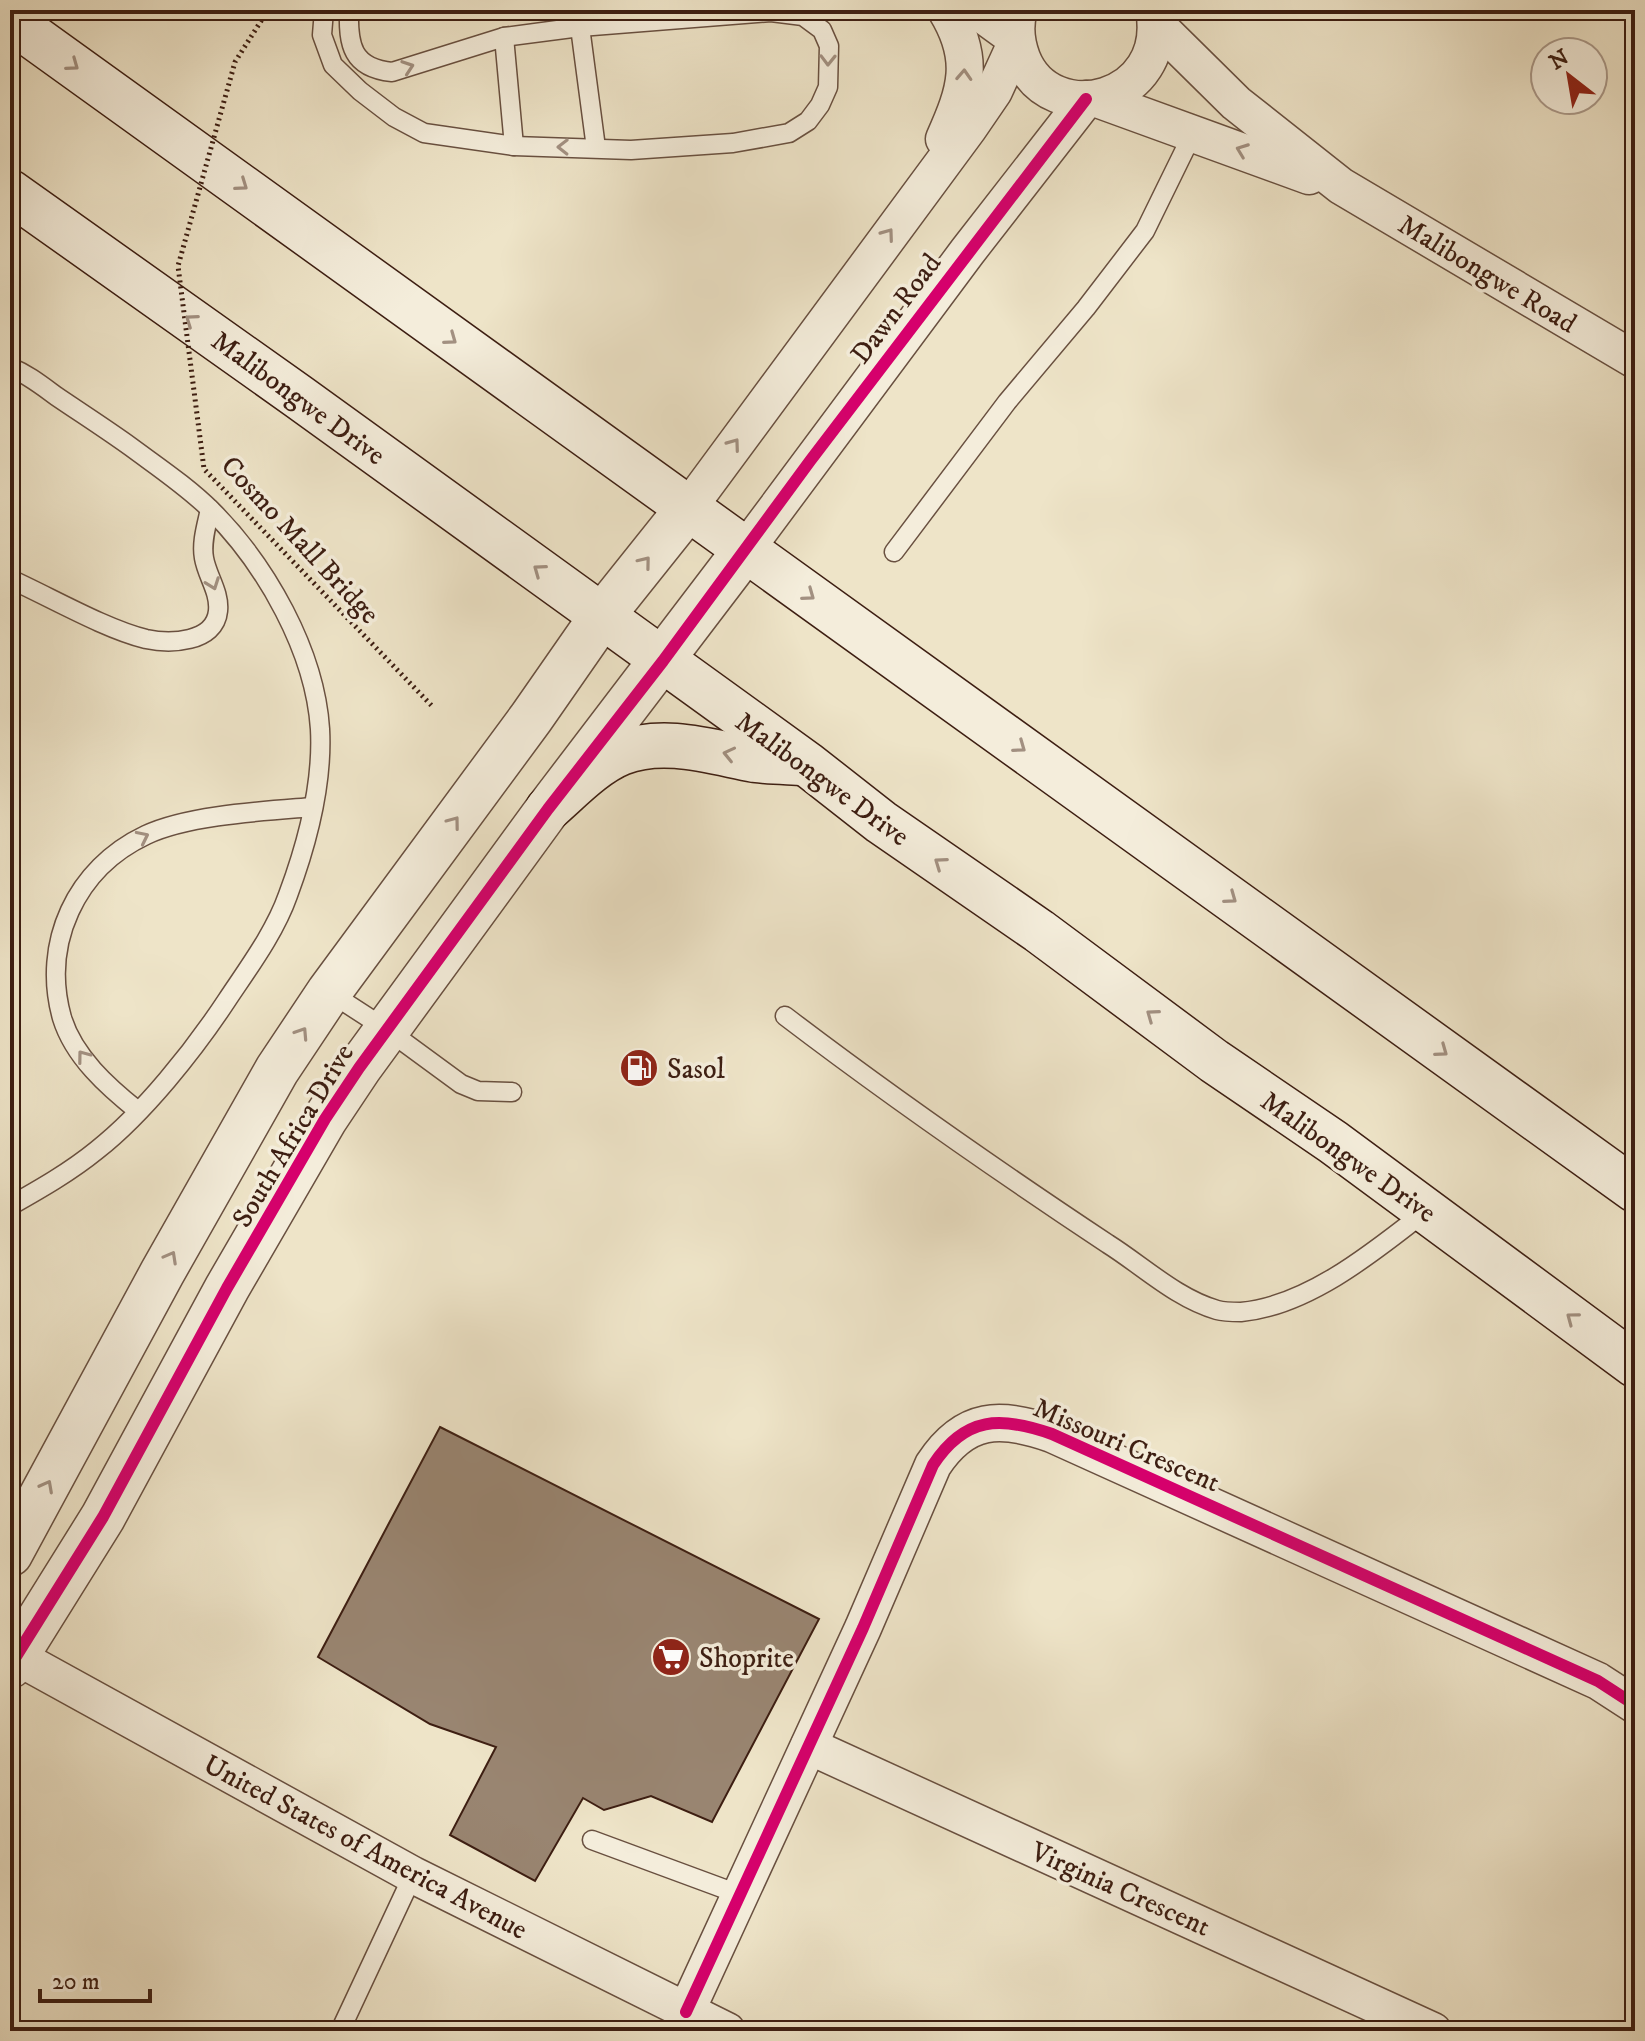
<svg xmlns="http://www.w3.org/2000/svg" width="1645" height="2041" font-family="'IM FELL DW Pica',serif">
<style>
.building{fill:#998571;stroke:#3d1e12;stroke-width:2}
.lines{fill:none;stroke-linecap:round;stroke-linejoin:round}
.service-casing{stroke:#695040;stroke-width:21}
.minor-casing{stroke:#695040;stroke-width:39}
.tertiary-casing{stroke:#695040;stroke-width:47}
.secondary-casing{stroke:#3d1e12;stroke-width:47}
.service{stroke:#f4eddb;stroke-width:18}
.minor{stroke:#f4eddb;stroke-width:36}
.tertiary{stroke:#f4eddb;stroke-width:44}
.secondary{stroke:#f4eddb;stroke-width:44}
.path-bridge{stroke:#3d1e12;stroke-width:5;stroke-dasharray:2 4;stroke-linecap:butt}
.cycleway-casing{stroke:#f4eddb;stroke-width:17}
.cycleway{stroke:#d6006c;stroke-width:12}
.oneway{stroke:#a29081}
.labels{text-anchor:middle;stroke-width:7;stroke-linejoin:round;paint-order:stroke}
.street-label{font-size:28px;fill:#3d1e12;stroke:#f4eddb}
.poi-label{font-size:28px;fill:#3d1e12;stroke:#f4eddb;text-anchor:start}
</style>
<rect width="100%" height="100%" fill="#eee4c8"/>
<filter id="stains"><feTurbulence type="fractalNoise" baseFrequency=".0025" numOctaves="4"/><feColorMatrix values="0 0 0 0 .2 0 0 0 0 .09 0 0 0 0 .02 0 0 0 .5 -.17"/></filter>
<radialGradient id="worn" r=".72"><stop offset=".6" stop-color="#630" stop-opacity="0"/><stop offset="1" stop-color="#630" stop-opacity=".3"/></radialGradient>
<polygon class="building" points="440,1427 819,1619 712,1822 651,1796 604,1810 583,1798 535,1881 450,1835 496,1747 430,1724 318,1657"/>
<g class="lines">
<g class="service-casing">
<g id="service">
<path d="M324 10 322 35 333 65 360 91 394 117 424 133 514 146 631 150 733 143 789 133 808 121 820 105 828 87 829 46 822 30 803 16 771 12 580 27 504 37 392 72C352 68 348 45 349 10"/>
<polyline points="580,27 596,148"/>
<polyline points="504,37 514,146"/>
<path d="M10 367C27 374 41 385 56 396 81 413 106 429 131 447 158 467 188 487 212 511 266 565 315 651 320 729 323 784 307 844 288 895 275 932 249 967 227 1000 194 1050 144 1113 97 1150 70 1172 40 1189 10 1206"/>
<polyline points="894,552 1007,402 1086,308 1145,231 1193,133"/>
<path d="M10 579C50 597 105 629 146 639 170 644 215 643 218 611 220 592 207 576 204 558 201 542 207 524 210 509"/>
<polyline points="329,992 386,1029 461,1084 478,1091 512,1092"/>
<path d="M785 1016C890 1096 998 1171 1108 1244 1143 1266 1176 1298 1217 1310 1224 1312 1234 1312 1241 1312 1308 1306 1375 1251 1426 1211"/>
<path d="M138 1111C108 1087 74 1057 62 1018 41 943 76 868 146 835 188 815 265 811 313 807"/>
<polyline points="592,1840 741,1895"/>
<polyline points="340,2031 413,1875"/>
</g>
</g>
<g class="minor-casing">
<g id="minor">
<polyline points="976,10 1016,39"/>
<path d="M1019 10C1014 27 1016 42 1022 58 1051 131 1171 102 1154 10"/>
<polyline points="1156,24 1236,103 1341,186 1635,360"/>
<polyline points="1097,99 1309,176"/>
<path d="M944 139C966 90 976 59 946 10"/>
<polyline points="689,507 968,129 994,91 1016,43"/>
<polyline points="746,549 967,252 1086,99"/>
<polyline points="10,1653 413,1875 727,2031"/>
<polyline points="809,1746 1433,2031"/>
<path d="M686 2012 863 1628 933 1465C965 1416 1001 1416 1052 1434L1598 1681 1635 1705"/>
</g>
</g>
<g class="tertiary-casing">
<g id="tertiary">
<polyline points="10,1554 162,1273 277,1070 329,992 531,718 602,616 689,507"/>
<polyline points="10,1666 103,1517 227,1288 325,1119 359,1068 548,809 746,549"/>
</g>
</g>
<g class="secondary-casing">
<g id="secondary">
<path d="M10 20C551 410 1093 800 1635 1190"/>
<polyline points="10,192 299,397 807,764 881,822 1039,931 1214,1061 1333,1142 1635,1365"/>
<path d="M548 809C570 790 594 764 621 753 664 736 712 752 755 760 771 762 788 762 804 763"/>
</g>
</g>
<use href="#service" class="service"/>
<use href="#minor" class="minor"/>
<use href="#tertiary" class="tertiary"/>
<use href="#secondary" class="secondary"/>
<polyline class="path-bridge" points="268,10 235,62 178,266 204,469 432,706"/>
<g class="cycleway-casing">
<g id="cycleway">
<polyline points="10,1666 103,1517 227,1288 325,1119 359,1068 548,809 663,661 810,461 1086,99"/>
<path d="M686 2012 863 1628 933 1465C965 1416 1001 1416 1052 1434L1598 1681 1635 1705"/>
</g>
</g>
<use href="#cycleway" class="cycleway"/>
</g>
<defs><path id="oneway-chevron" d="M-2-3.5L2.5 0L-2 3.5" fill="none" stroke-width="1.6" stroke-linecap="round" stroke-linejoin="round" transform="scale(2)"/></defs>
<g class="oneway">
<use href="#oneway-chevron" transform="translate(828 60) rotate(91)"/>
<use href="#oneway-chevron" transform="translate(73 65) rotate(36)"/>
<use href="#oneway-chevron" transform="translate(408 67) rotate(-19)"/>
<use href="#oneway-chevron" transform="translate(964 75) rotate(-87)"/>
<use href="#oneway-chevron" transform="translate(563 147) rotate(-179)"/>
<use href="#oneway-chevron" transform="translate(1242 150) rotate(-159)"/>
<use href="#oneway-chevron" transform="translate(242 185) rotate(35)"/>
<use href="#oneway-chevron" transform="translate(888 234) rotate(-54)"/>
<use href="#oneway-chevron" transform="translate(191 320) rotate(-145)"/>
<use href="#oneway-chevron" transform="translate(451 339) rotate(36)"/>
<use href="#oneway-chevron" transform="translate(734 444) rotate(-54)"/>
<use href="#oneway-chevron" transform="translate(645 562) rotate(-51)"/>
<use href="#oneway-chevron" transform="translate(539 570) rotate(-144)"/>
<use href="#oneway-chevron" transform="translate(213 584) rotate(70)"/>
<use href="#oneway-chevron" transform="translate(809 595) rotate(36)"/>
<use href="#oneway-chevron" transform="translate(1020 747) rotate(36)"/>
<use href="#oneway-chevron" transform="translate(729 754) rotate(-167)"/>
<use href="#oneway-chevron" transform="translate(454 822) rotate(-53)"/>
<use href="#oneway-chevron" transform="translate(143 837) rotate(-26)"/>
<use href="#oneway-chevron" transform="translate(940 863) rotate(-145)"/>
<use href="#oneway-chevron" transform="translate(1231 898) rotate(36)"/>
<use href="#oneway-chevron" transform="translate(1152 1015) rotate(-144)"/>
<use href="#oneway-chevron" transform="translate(302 1033) rotate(-57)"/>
<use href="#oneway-chevron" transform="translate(1442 1051) rotate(36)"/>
<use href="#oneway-chevron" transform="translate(83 1056) rotate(-127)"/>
<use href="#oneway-chevron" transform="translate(171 1257) rotate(-61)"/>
<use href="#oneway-chevron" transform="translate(1572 1318) rotate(-143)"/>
<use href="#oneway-chevron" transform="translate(47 1486) rotate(-62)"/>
</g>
<defs>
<g id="fuel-disc" transform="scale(2)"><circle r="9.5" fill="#8f2418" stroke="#f4eddb"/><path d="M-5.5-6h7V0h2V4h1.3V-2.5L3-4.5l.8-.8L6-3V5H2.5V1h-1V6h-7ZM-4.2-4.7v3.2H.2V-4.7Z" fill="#fff"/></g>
<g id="supermarket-disc" transform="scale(2)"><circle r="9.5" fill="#8f2418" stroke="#f4eddb"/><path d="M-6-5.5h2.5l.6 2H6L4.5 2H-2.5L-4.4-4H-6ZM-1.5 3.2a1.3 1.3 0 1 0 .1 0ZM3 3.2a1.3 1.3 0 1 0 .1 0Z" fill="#fff"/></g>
</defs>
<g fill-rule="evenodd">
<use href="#fuel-disc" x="639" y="1068"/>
<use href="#supermarket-disc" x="671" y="1657"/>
</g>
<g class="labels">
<g class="street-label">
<text transform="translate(1488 273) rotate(31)" y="10">Malibongwe Road</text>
<text transform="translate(895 308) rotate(-53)" y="10">Dawn Road</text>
<text transform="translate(299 397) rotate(36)" y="10">Malibongwe Drive</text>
<text transform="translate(301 539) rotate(47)" y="10">Cosmo Mall Bridge</text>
<text transform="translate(823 778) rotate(36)" y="10">Malibongwe Drive</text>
<text transform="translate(292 1135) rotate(-59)" y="10">South Africa Drive</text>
<text transform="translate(1349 1156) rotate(35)" y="10">Malibongwe Drive</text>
<text transform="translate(1127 1444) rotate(23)" y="10">Missouri Crescent</text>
<text transform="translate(366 1846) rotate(28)" y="10">United States of America Avenue</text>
<text transform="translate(1121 1888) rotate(24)" y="10">Virginia Crescent</text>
</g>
<g class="poi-label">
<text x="667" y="1078">Sasol</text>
<text x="699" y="1667">Shoprite</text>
</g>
</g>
<rect width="1645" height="2041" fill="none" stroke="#eee4c8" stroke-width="40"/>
<rect x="12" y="12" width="1621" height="2017" fill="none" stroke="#3d1e12" stroke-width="4"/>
<rect x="20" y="20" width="1605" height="2001" fill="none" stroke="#3d1e12" stroke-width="2"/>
<g transform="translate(1569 76) rotate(329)"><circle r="38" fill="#f4eddb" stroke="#ab9a8b" stroke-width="2"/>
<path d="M0-6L14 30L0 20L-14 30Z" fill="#8f2418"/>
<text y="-12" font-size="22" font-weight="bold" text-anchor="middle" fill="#3d1e12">N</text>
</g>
<path d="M40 1989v12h110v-12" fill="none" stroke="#3d1e12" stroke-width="4"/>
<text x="52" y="1989" font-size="24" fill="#3d1e12" stroke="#f4eddb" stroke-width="6" paint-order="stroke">20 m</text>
<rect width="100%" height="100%" filter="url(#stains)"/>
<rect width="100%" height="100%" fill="url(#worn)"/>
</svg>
